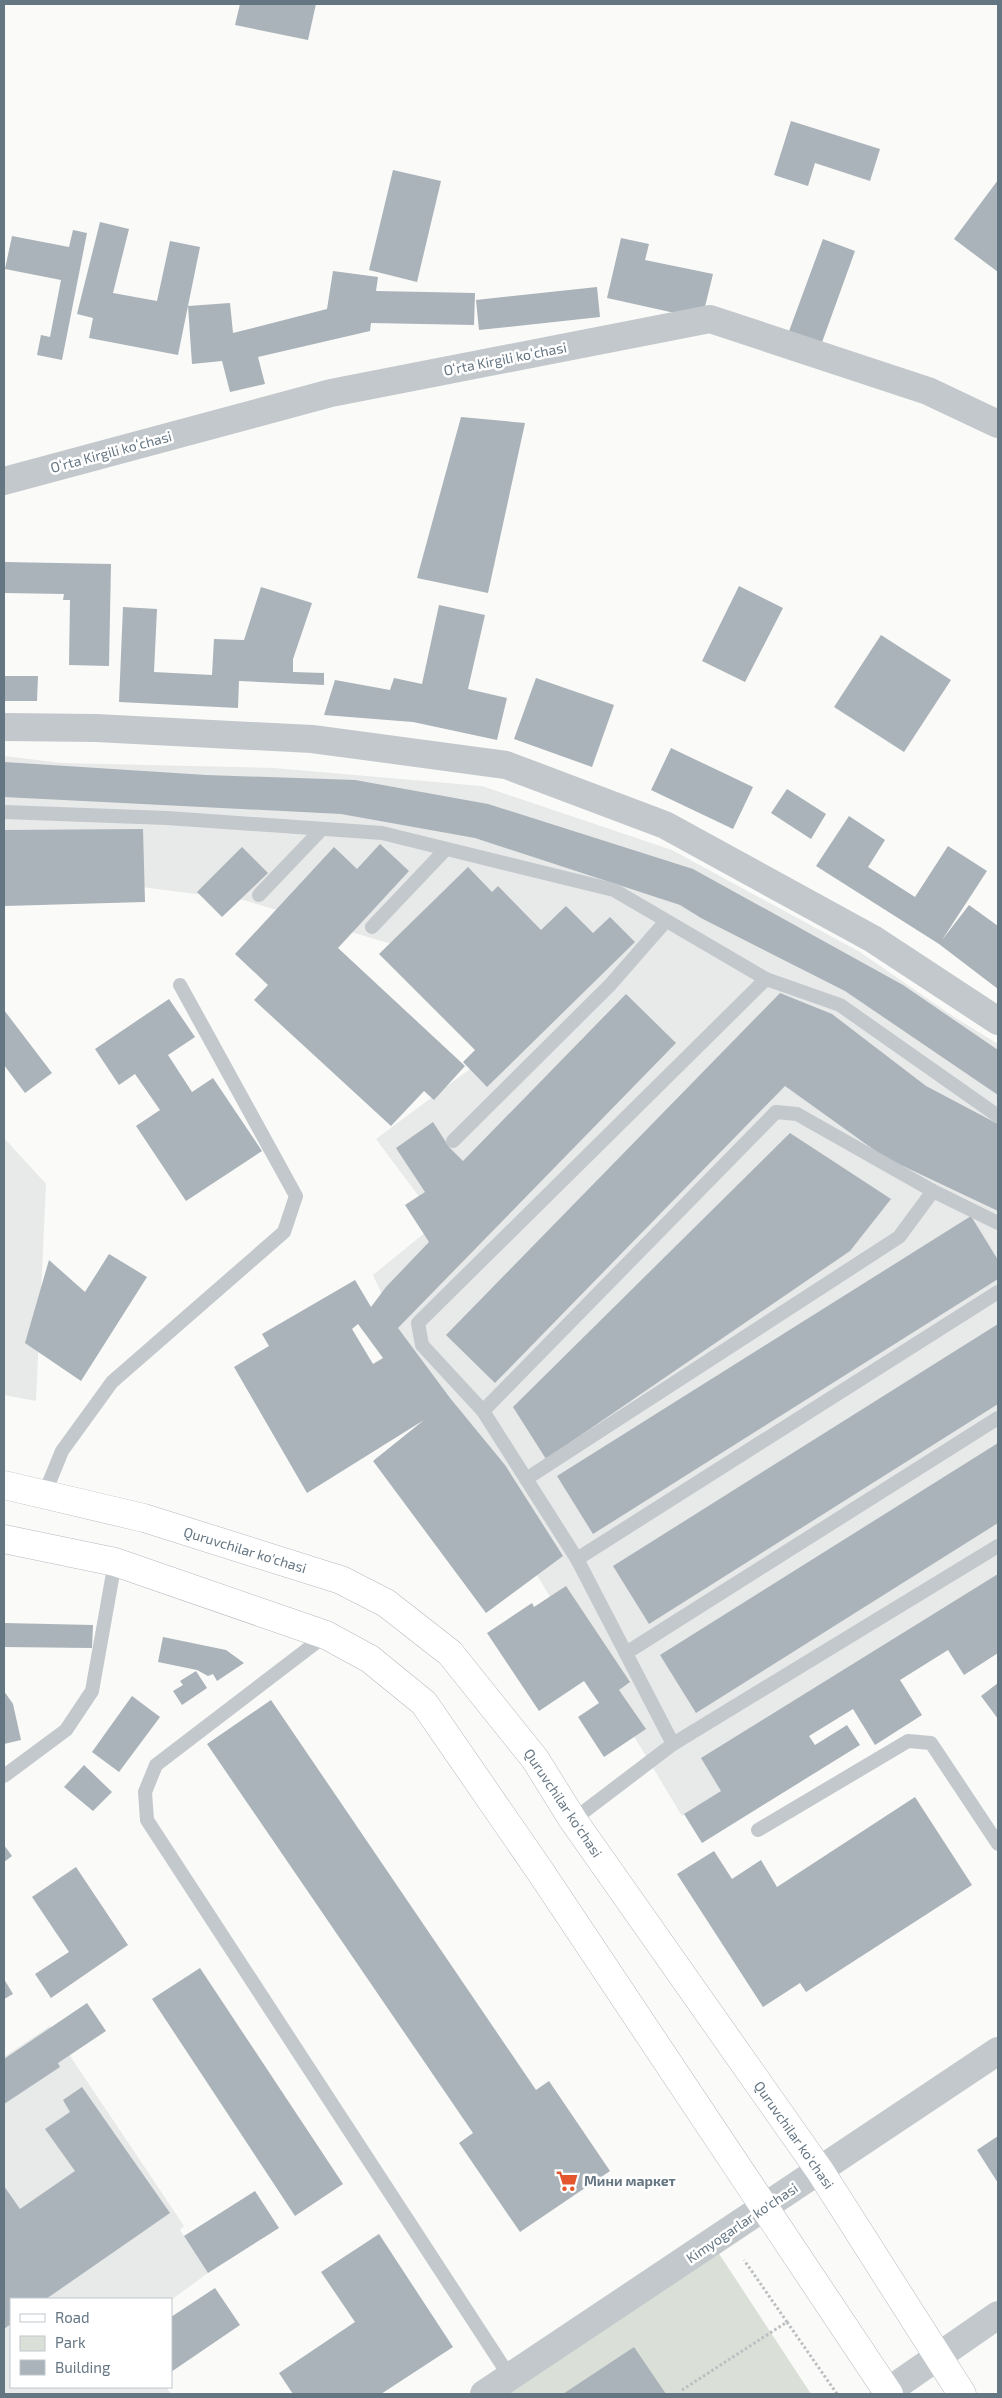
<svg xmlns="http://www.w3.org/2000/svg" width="1002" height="2398" font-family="'Exo 2',sans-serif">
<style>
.built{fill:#e8e9e9}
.green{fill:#dadfd7}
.building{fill:#aab3b9;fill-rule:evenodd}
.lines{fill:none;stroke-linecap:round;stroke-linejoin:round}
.primary-casing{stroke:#b5babe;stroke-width:29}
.path{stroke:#bbbfc2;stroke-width:3;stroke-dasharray:2.5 2.5;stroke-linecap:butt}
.service{stroke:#c3c8cc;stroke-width:14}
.minor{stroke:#c3c8cc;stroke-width:28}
.tertiary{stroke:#c3c8cc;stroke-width:28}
.primary{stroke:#fff;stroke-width:28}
.labels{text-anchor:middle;stroke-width:5;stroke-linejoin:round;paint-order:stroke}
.street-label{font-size:14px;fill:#657683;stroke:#fff}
.poi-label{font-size:14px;font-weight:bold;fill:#657683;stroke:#fff;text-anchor:start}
</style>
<rect width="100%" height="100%" fill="#fafaf8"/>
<g class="built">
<polygon points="4,756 62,763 274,768 482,786 672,850 860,952 954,1017 998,1044 998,1617 682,1816 428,1394 373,1275 438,1222 376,1139 490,1054 412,950 243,900 118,884 4,893"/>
<polygon points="4,1138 46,1184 36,1401 4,1395"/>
<polygon points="50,2026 184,2226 180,2230 208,2273 171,2300 11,2299 11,2387 166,2387 171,2394 4,2394 4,2057"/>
</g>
<polygon class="green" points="712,2243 811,2394 484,2394"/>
<g class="building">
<polygon points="240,4 316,4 308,40 235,25"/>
<polygon points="791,121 880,149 870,181 815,163 808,186 774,175"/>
<polygon points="393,170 441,181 417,282 369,270"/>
<polygon points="998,180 998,272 954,239"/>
<polygon points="100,222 129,229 113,293 157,301 170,241 200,247 178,355 89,338 93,318 77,314"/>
<polygon points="73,230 87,233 62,360 37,355 41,335 50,337 61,280 5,269 12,236 69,247"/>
<polygon points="621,238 649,244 645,260 713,274 702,319 607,298"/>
<polygon points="823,239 855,251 821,345 788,334"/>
<polygon points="333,271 378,277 376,291 475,293 474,325 371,323 370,331 258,357 265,384 230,392 222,361 192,364 188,306 230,303 233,333 327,309"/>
<polygon points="597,287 600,317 479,330 476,300"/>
<polygon points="461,417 525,423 488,593 417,578"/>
<polygon points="4,562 111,564 109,666 69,665 70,600 63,600 64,594 4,593"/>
<polygon points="739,586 783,608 745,682 702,661"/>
<polygon points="261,587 312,603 293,659 293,672 324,673 324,685 239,681 238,708 119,702 123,607 157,609 154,672 212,675 214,639 244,640"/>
<polygon points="439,605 485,615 468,689 507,698 497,740 413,722 324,715 335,680 390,690 394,678 422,684"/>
<polygon points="881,635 951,680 904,752 834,707"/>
<polygon points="4,676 38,676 37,701 4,701"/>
<polygon points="536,678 614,705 592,767 514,739"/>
<polygon points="671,748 753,787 733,829 651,790"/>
<polygon points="4,762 206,775 355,780 488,804 693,869 903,985 998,1050 998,1095 845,991 701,918 680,905 475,838 341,814 4,797"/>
<polygon points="787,789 826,814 811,839 771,813"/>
<polygon points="849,816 885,840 868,867 915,897 948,846 987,871 942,940 969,905 998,926 998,989 939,944 816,866"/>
<polygon points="143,829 145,902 4,906 4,830"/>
<polygon points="380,844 409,871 338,948 465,1066 434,1100 424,1091 391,1126 254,1000 268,985 235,954 334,847 357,869"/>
<polygon points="242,847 268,873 222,917 197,892"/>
<polygon points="468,867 492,892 498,886 541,930 566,906 593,933 610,917 635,942 487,1087 463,1062 475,1050 379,954"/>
<polygon points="780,993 832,1014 926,1086 998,1124 998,1211 884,1157 785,1086 495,1383 446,1335"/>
<path d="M626 994 676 1043 398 1328 450 1398 505 1465 563 1556 486 1613 373 1461 424 1420 307 1493 234 1367 269 1346 262 1334 355 1280 371 1307 386 1287 429 1242 405 1205 425 1192 396 1148 433 1122 449 1147 463 1161ZM358 1324 383 1358 373 1364 352 1329Z"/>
<polygon points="169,999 195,1037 168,1055 192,1092 213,1078 262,1151 186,1201 136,1126 160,1110 135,1074 119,1085 95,1049"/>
<polygon points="4,1010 52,1073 25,1093 4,1065"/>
<polygon points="790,1133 891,1199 850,1251 546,1459 513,1407"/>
<polygon points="971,1216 998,1260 998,1279 593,1534 557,1476"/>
<polygon points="109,1254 147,1277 81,1381 25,1343 49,1260 85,1292"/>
<polygon points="998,1324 998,1404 649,1624 613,1566"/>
<polygon points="998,1443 998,1523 696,1713 660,1655"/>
<polygon points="998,1574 998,1653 964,1675 948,1650 900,1680 922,1715 875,1745 853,1709 809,1736 815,1745 847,1725 860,1745 702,1843 684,1814 721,1791 701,1758"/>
<polygon points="566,1586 630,1682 619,1690 646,1729 604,1757 578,1717 599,1703 584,1681 539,1711 487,1633 532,1603 534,1607"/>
<polygon points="4,1623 93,1625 92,1648 4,1647"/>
<polygon points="163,1637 226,1650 244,1663 217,1681 213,1674 208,1676 197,1670 158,1662"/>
<polygon points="196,1671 207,1688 182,1705 173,1691 183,1685 180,1681"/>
<polygon points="998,1683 998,1719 981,1696"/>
<polygon points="4,1691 13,1704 21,1740 4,1744"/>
<polygon points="132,1696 160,1717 119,1772 92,1752"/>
<polygon points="271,1700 536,2090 549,2081 610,2171 520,2232 459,2143 473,2133 207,1744"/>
<polygon points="84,1765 112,1792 93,1811 64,1787"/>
<polygon points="915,1797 972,1885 806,1992 800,1983 763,2007 677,1874 714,1851 732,1879 761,1860 777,1887"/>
<polygon points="4,1845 12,1856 4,1862"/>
<polygon points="76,1867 128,1945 51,1998 35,1974 69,1952 32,1897"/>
<polygon points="200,1968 343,2184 295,2216 152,1999"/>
<polygon points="4,1979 13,1994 4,1999"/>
<polygon points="87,2003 106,2031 58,2063 60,2067 4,2104 4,2059"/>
<polygon points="82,2087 170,2213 46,2299 11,2299 11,2324 4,2329 4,2186 20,2209 75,2171 45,2129 70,2112 63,2100"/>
<polygon points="998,2136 998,2183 977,2150"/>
<polygon points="255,2191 279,2228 208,2273 184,2236"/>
<polygon points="379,2234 453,2347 381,2394 293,2394 279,2373 355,2322 321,2272"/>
<polygon points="215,2288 240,2325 171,2372 171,2317"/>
<polygon points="634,2347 666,2394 563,2394"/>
</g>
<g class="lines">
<g class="primary-casing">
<g id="primary">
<polyline points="4,1485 144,1518 341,1580 386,1603 450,1653 535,1759 573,1820 820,2171 962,2394"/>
<polyline points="4,1539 115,1562 326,1635 370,1659 424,1703 540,1871 889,2394"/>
</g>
</g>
<g class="path">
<polyline points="787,2322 837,2394"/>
<polyline points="682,2390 787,2322 744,2260"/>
</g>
<g class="service">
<polyline points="4,812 167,818 382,833 614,890 766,979 840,1005 998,1116"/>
<polyline points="259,895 322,829"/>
<polyline points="372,927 446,849"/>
<polyline points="453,1141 610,985 666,921"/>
<polyline points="933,1191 998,1223"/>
<polyline points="483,1411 776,1112 797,1114 933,1191 899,1237 526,1479"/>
<polyline points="44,1495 62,1451 112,1382 284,1232 296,1196 180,985"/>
<polyline points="577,1559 998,1292"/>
<polyline points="326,1635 156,1765 145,1792 147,1820 510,2377"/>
<polyline points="626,1653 998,1418"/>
<polyline points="673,1744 577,1559 483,1411 422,1345 418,1323 766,979"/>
<polyline points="4,1776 66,1730 92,1691 115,1562"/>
<polyline points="573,1820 673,1744 998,1546"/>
<polyline points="758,1830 908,1741 931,1743 998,1844"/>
</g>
<g class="minor">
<polyline points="4,481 331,393 710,319 928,391 998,424"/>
<polyline points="4,727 96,728 312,739 506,765 665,825 873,939 998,1021"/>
</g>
<g class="tertiary">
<polyline points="484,2394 998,2051"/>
<polyline points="884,2394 998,2315"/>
</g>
<use href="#primary" class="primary"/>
</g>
<defs>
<g id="supermarket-bare" transform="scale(1.725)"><path d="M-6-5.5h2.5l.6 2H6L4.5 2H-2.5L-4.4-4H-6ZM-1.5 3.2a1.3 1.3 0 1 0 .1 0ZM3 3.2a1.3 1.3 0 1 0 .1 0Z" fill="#e4572e" stroke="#fff" stroke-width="2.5" paint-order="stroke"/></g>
</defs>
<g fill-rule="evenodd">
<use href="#supermarket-bare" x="567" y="2181"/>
</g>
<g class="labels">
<g class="street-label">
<text transform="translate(505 359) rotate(-11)" y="5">Oʻrta Kirgili koʻchasi</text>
<text transform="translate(111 452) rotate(-15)" y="5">Oʻrta Kirgili koʻchasi</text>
<text transform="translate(245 1550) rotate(17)" y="5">Quruvchilar ko'chasi</text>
<text transform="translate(563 1803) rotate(56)" y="5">Quruvchilar ko'chasi</text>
<text transform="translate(794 2135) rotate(55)" y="5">Quruvchilar ko'chasi</text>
<text transform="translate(742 2223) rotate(-34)" y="5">Kimyogarlar ko'chasi</text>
</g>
<g class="poi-label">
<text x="584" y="2186">Мини маркет</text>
</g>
</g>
<rect width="1002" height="2398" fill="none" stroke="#657683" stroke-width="10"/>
<rect x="10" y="2298" width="162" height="90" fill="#ffffff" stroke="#c1c8cd"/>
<rect x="20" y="2314" width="25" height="8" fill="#ffffff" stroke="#c1c8cd"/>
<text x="55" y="2323" font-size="15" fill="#657683">Road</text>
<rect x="20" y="2336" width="25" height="15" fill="#dadfd7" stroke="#c1c8cd"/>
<text x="55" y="2348" font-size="15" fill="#657683">Park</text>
<rect x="20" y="2360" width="25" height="15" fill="#aab3b9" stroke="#c1c8cd"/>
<text x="55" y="2373" font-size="15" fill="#657683">Building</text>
</svg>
